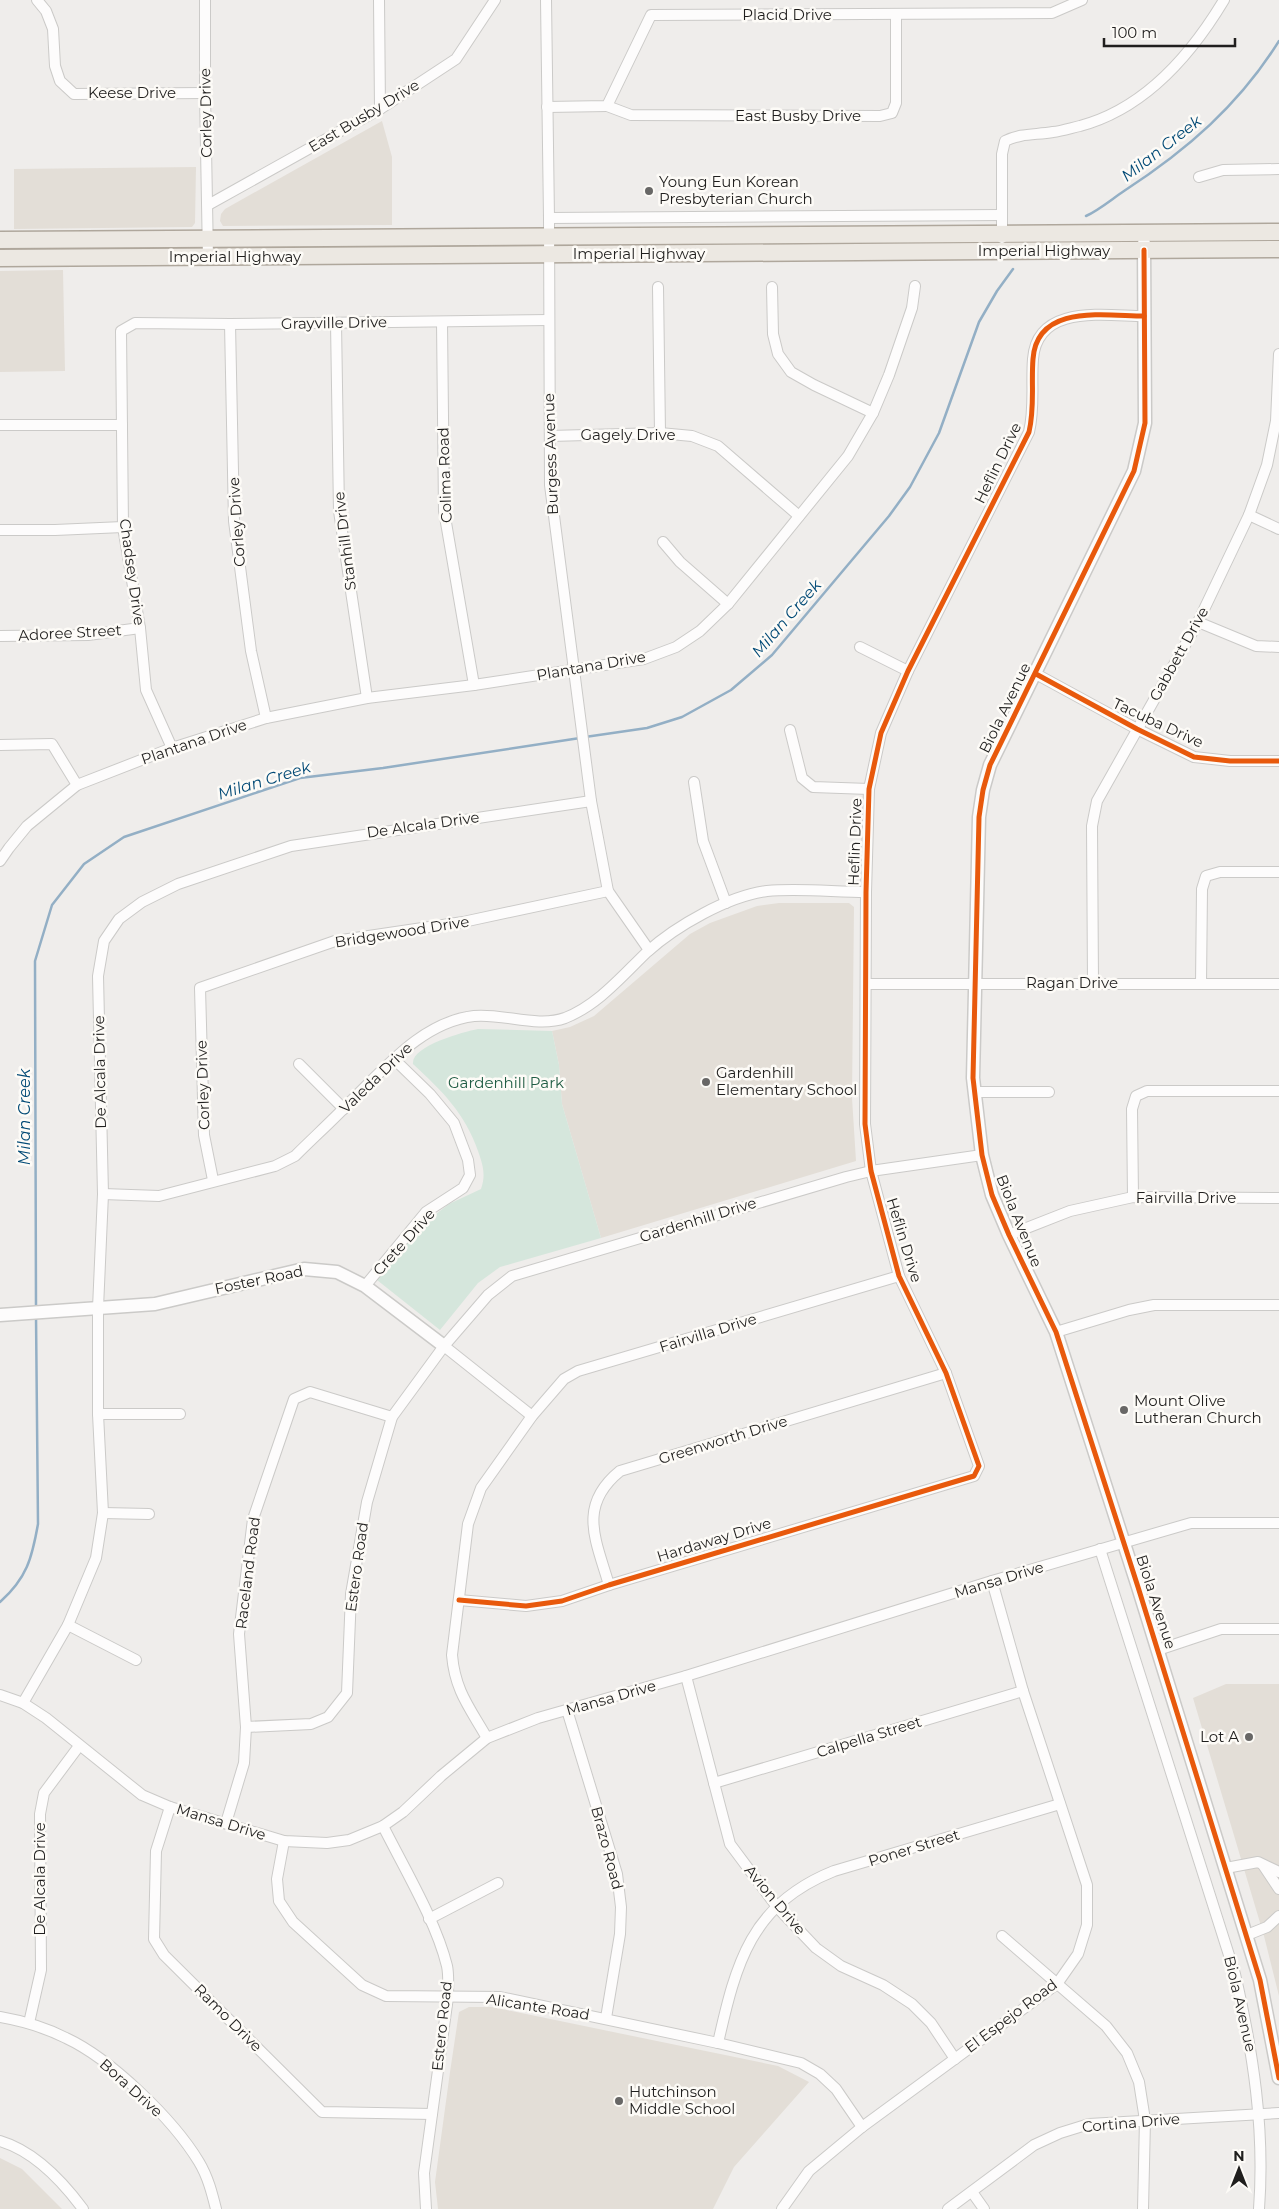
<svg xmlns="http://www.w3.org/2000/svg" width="1279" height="2209" font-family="Montserrat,sans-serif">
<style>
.built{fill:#e3ded7}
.green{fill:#d5e6dc}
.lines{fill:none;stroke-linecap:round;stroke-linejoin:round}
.stream{stroke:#93afc5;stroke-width:2.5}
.minor-casing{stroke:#cbcac8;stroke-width:12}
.tertiary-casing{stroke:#cbcac8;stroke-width:15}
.primary-casing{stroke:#afa79c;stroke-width:19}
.minor{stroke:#fdfcfc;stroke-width:10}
.tertiary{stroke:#fdfcfc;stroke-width:12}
.primary{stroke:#ece8e2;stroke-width:16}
.cycleway-casing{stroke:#fdfbf7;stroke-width:8}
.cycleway{stroke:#e8590c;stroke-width:5}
.poi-dot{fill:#686766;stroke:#fdfbf7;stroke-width:2}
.labels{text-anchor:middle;stroke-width:5;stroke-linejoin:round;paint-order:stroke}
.street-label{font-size:15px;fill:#201f1e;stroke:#fdfbf7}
.poi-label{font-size:15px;fill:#201f1e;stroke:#fdfbf7;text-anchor:start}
.park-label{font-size:15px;fill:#205d44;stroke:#fdfbf7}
.water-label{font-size:16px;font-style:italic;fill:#024a76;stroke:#fdfbf7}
</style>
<rect width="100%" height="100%" fill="#efedeb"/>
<g class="built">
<polygon points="382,121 392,157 392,225 223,226 220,221 221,214 225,209"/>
<polygon points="196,167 195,223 192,227 14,229 14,169"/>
<polygon points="63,270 65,371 0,372 0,271"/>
<polygon points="779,903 849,903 854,907 852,1098 856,1161 601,1238 562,1104 559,1065 552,1031 570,1027 594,1016 690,934 710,923 757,906"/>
<polygon points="1226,1684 1279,1684 1279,1996 1264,1936 1193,1698"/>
<polygon points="469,2007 492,2007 778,2066 809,2082 734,2167 713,2209 438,2209 435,2182 450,2072 459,2012"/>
<polygon points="0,2158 22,2169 62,2209 0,2209"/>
</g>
<path class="green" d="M478 1029 552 1031 559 1065 562 1104 601 1238 500 1267 478 1283 440 1330 377 1280 419 1227 449 1204 481 1189C486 1175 483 1165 478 1151 465 1113 442 1091 413 1064 411 1046 463 1032 478 1029Z"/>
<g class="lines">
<g class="stream">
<path d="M1086 216C1099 210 1112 199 1124 191 1187 150 1239 105 1279 41"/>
<polyline points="585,737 647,728 682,717 731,690 772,655 889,516 910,487 939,433 979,322 997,291 1013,269"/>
<polyline points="36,1308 35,961 52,905 84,864 124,837 300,778 383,768 580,738"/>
<path d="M0 1602C27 1578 32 1558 38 1524L36 1316"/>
</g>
<g class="minor-casing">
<g id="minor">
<polyline points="37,0 46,11 53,29 55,66 60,81 74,94 205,93"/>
<polyline points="205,0 205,93 208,257"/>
<polyline points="379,0 380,109"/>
<polyline points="546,0 549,218 550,485 591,801 608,891 649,950"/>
<polyline points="607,106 631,115 880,116 892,113 896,103 896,15"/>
<polyline points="547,107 607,106 651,15 1052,13 1082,0"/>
<polyline points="1199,177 1223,170 1279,169"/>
<polyline points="208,205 380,109 456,59 495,0"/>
<polyline points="549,218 1002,215"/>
<path d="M1002 238V154L1005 141C1021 133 1036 135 1053 132 1062 131 1071 128 1080 126 1144 109 1191 55 1224 0"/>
<polyline points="658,287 660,433"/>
<polyline points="772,287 773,334 778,354 791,372 814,385 873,413"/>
<polyline points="442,322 444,511 474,685"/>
<polyline points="336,323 339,511 367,698"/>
<polyline points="230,324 234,521 251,651 266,718"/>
<polyline points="0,425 122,425"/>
<polyline points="550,436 660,433 692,436 718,446 799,516"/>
<polyline points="1249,515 1279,529"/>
<polyline points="0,530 55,530 123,527"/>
<polyline points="663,542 680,562 728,604"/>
<polyline points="1198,622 1256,646 1279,647"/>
<polyline points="0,636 88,635 140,628"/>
<polyline points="860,647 908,671"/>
<polyline points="1036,674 1137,729 1194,757 1230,761 1279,761"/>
<polyline points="790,730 802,778 813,787 869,789"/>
<polyline points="0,745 52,744 77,785"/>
<polyline points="172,748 146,690 140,628 123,527 121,331 135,323 230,324 549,320"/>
<polyline points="694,782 703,841 726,903"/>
<polyline points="0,861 9,848 27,826 77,785 172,748 266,718 367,698 474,685 644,659 676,647 700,631 728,604 848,456 873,413 889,375 912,308 915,286"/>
<polyline points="1093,983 1092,826 1097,801 1198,622 1249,515 1267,465 1276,421 1279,354"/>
<polyline points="866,984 1279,984"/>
<polyline points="1201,984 1202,889 1206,876 1220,872 1279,872"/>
<polyline points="299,1064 344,1109"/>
<polyline points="974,1092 1049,1092"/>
<polyline points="213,1180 204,1135 200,988 335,941 463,922 608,891"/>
<path d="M103 1194 159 1196 275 1166 295 1156C314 1137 334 1119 352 1100 387 1066 423 1022 474 1016 503 1013 537 1028 565 1018 598 1005 622 976 647 952 676 926 728 896 767 891 798 888 835 892 866 892"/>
<polyline points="1133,1197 1132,1109 1136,1096 1147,1091 1279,1091"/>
<polyline points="1009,1235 1070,1211 1133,1197 1279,1198"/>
<polyline points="365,1286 426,1212 463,1188 470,1175 468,1160 454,1123 430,1094 394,1059"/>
<polyline points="1056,1332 1129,1310 1154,1305 1279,1305"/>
<polyline points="444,1346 532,1416"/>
<polyline points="98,1414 180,1414"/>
<polyline points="103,1513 149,1514"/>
<path d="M1100 1549 1235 1974C1253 2052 1265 2129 1259 2209"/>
<path d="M609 1585C596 1540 577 1506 620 1471L946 1373"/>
<path d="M459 1600 526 1606 562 1601 609 1585 974 1476 979 1466 946 1373 899 1276 871 1171 865 1124 866 892 869 789 881 733 908 671 1029 432C1035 407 1031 384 1033 359 1037 303 1106 316 1144 316"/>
<polyline points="68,1625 136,1660"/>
<polyline points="1158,1650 1221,1629 1279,1629"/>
<polyline points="686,1676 730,1844 777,1907 816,1948 841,1966 883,1985 912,2004 931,2023 955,2059"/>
<polyline points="0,1695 23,1703 46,1718 142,1795 170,1807 284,1841 327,1843 349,1840 383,1826 403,1812 441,1776 487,1738 538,1718 686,1676 992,1581 1191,1523 1279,1523"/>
<polyline points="23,1703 68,1625 96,1558 103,1513 98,1414 98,1308 103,1194 98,976 104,941 119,919 142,902 178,884 291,846 591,801"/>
<polyline points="567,1710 617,1874 621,1907 620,1934 606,2018"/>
<polyline points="246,1727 311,1724 328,1717 347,1693 351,1594 367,1502 392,1417 444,1346 488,1295 512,1276 846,1177 871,1171 982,1155"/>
<path d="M487 1738C470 1708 455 1691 452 1655L468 1524 481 1488 532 1416 564 1379 578 1371 899 1276"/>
<polyline points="714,1783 1023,1691"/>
<polyline points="170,1807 156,1851 154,1939 164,1955 322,2112 432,2114"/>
<polyline points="226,1823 244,1763 246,1727 239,1634 253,1519 294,1399 310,1392 392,1417"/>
<path d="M383 1826C404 1868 436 1921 447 1966 449 1975 448 1987 448 1997L424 2173 426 2209"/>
<polyline points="284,1841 277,1879 279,1901 293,1922 362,1985 386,1996 500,1997 718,2043 801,2063 820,2074 836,2089 862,2127"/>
<polyline points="1263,1865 1279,1889"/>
<polyline points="1226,1868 1258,1862 1279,1872"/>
<polyline points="429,1919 498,1883"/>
<polyline points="1247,1935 1267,1927 1279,1916"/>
<polyline points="1002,1936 1106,2026 1127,2053 1139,2082 1145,2120 1143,2209"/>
<path d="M0 2017C23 2021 44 2027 66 2038 111 2059 173 2119 199 2162 208 2177 212 2193 216 2209"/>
<polyline points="29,2023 41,1970 40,1814 44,1793 79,1746"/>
<path d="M718 2043C736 1963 751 1904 834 1871L1060 1804"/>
<path d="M0 2141C34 2151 63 2182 83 2209"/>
<polyline points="972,2192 984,2209"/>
<polyline points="782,2209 809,2171 862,2127 1057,1984 1078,1954 1087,1925 1087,1885 1023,1691 992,1581"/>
<polyline points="948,2209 1034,2145 1060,2133 1089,2124 1279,2113"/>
</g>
</g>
<g class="tertiary-casing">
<g id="tertiary">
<polyline points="1144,243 1145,423 1134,471 990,765 983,790 979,817 973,1078 982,1155 992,1195 1009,1235 1056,1332 1138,1587 1260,1980 1279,2078"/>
<polyline points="0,1315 155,1304 304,1269 337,1272 365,1286 444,1346"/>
</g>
</g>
<g class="primary-casing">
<g id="primary">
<polyline points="0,240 1279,232"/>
<polyline points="0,258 1279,249"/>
</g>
</g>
<use href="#minor" class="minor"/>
<use href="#tertiary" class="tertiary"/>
<use href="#primary" class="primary"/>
<g class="cycleway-casing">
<g id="cycleway">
<polyline points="1144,250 1145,423 1134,471 990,765 983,790 979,817 973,1078 982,1155 992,1195 1009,1235 1056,1332 1138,1587 1260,1980 1279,2078"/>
<polyline points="1036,674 1137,729 1194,757 1230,761 1279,761"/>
<path d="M459 1600 526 1606 562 1601 609 1585 974 1476 979 1466 946 1373 899 1276 871 1171 865 1124 866 892 869 789 881 733 908 671 1029 432C1035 407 1031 384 1033 359 1037 303 1106 316 1144 316"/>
</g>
</g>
<use href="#cycleway" class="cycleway"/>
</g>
<g class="poi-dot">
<circle cx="649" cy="191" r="5"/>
<circle cx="706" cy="1082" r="5"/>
<circle cx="1124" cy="1410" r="5"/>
<circle cx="1249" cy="1737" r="5"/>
<circle cx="619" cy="2101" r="5"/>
</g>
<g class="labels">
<g class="street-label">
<text x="787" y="20">Placid Drive</text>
<text x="132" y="98">Keese Drive</text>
<text transform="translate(206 113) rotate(-91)" y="5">Corley Drive</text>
<text transform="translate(364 116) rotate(-31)" y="5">East Busby Drive</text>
<text x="798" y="121">East Busby Drive</text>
<text x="1044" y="256">Imperial Highway</text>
<text x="639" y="259">Imperial Highway</text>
<text x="235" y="262">Imperial Highway</text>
<text transform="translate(334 323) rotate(-1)" y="5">Grayville Drive</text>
<text x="628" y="440">Gagely Drive</text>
<text transform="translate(551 454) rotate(-92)" y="5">Burgess Avenue</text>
<text transform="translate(998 463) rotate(-64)" y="5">Heflin Drive</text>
<text transform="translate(445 475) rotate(-92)" y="5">Colima Road</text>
<text transform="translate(237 522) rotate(-94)" y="5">Corley Drive</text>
<text transform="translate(345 541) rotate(-97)" y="5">Stanhill Drive</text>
<text transform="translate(132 572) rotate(82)" y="5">Chadsey Drive</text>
<text transform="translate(70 633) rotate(-3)" y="5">Adoree Street</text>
<text transform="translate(1179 654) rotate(-61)" y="5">Gabbett Drive</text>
<text transform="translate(591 666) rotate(-10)" y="5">Plantana Drive</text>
<text transform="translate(1005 708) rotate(-64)" y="5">Biola Avenue</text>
<text transform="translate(1158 723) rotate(25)" y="5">Tacuba Drive</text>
<text transform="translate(194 742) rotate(-19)" y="5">Plantana Drive</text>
<text transform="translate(423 825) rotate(-8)" y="5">De Alcala Drive</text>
<text transform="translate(855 842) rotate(-88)" y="5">Heflin Drive</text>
<text transform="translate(402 932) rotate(-9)" y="5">Bridgewood Drive</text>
<text x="1072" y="988">Ragan Drive</text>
<text transform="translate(100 1072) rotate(-91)" y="5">De Alcala Drive</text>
<text transform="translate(376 1078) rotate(-44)" y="5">Valeda Drive</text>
<text transform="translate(203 1085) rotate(-92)" y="5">Corley Drive</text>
<text x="1186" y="1203">Fairvilla Drive</text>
<text transform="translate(698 1220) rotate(-17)" y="5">Gardenhill Drive</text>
<text transform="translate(1019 1221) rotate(68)" y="5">Biola Avenue</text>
<text transform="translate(904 1240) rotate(73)" y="5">Heflin Drive</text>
<text transform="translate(404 1242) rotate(-48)" y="5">Crete Drive</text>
<text transform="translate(259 1280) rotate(-12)" y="5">Foster Road</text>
<text transform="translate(708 1333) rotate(-17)" y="5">Fairvilla Drive</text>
<text transform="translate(723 1440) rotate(-17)" y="5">Greenworth Drive</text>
<text transform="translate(714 1540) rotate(-17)" y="5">Hardaway Drive</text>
<text transform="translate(357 1567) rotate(-82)" y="5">Estero Road</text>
<text transform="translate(248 1573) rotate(-83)" y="5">Raceland Road</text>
<text transform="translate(999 1580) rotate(-17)" y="5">Mansa Drive</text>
<text transform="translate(1156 1602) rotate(72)" y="5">Biola Avenue</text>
<text transform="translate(611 1698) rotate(-16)" y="5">Mansa Drive</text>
<text transform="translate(869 1737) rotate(-17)" y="5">Calpella Street</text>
<text transform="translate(221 1822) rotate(17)" y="5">Mansa Drive</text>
<text transform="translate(607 1848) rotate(75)" y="5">Brazo Road</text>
<text transform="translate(914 1848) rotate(-17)" y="5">Poner Street</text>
<text transform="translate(40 1879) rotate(-90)" y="5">De Alcala Drive</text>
<text transform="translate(775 1900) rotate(50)" y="5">Avion Drive</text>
<text transform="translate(1240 2004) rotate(77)" y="5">Biola Avenue</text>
<text transform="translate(538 2007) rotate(9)" y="5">Alicante Road</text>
<text transform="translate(1011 2016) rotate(-37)" y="5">El Espejo Road</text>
<text transform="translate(228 2018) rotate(45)" y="5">Ramo Drive</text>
<text transform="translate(442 2026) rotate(-84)" y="5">Estero Road</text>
<text transform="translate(131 2088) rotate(42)" y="5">Bora Drive</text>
<text transform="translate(1131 2123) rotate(-5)" y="5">Cortina Drive</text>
</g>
<g class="poi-label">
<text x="659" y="187">Young Eun Korean<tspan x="659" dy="17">Presbyterian Church</tspan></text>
<text x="716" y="1078">Gardenhill<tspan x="716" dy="17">Elementary School</tspan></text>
<text x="1134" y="1406">Mount Olive<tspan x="1134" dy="17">Lutheran Church</tspan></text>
<text x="1239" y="1742" text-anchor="end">Lot A</text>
<text x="629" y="2097">Hutchinson<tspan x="629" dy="17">Middle School</tspan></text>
</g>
<g class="park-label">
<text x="506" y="1088">Gardenhill Park</text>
</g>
<g class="water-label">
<text transform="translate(1161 148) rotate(-38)" y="6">Milan Creek</text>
<text transform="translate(786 618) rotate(-49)" y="6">Milan Creek</text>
<text transform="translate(264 780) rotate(-17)" y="6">Milan Creek</text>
<text transform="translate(24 1117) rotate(-90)" y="6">Milan Creek</text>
</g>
</g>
<g transform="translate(1239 2169)" stroke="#fdfbf7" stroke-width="4" paint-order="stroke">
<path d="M0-4L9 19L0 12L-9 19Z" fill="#201f1e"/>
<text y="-8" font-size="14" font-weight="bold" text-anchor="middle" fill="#201f1e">N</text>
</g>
<path d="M1104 38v8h131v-8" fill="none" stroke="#201f1e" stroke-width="2.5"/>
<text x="1112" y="38" font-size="15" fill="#201f1e" stroke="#fdfbf7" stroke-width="4" paint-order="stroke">100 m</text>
</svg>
